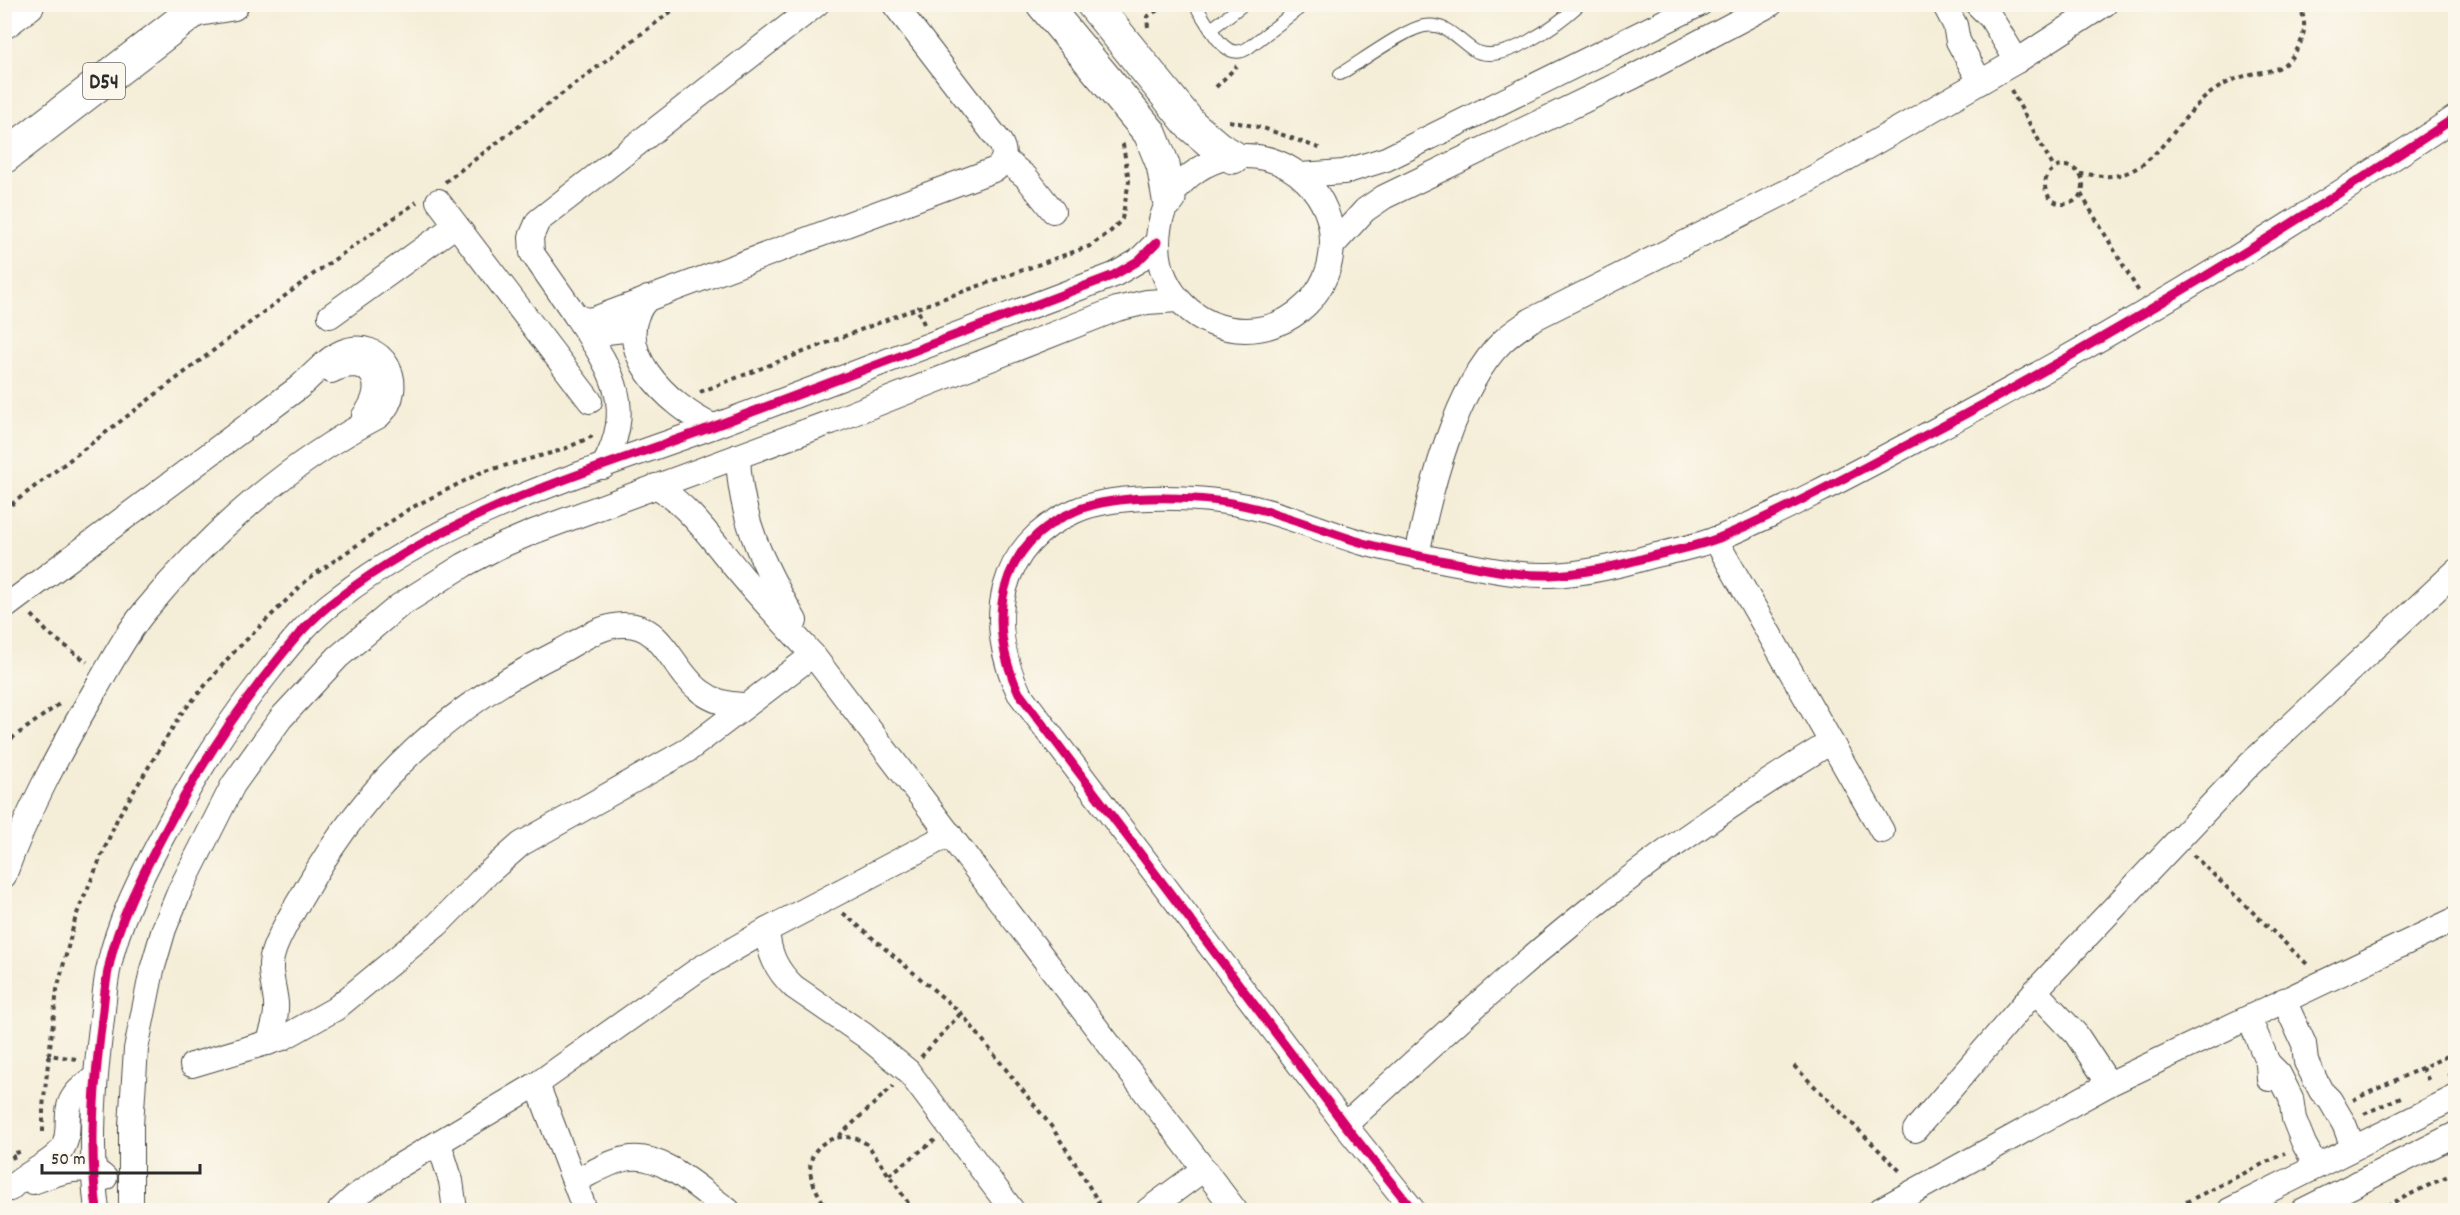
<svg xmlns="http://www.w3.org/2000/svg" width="2460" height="1215" font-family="Dekko,sans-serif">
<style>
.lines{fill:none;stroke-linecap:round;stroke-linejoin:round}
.lane-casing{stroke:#494845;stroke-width:14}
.street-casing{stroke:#494845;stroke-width:26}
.secondary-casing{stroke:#494845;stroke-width:35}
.primary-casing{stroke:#494845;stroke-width:35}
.path{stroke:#494845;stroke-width:4;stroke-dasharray:4.5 4.5;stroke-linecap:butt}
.lane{stroke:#fff;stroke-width:12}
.street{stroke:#fff;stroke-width:24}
.secondary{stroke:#fff;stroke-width:33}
.primary{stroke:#fff;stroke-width:33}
.cycleway-casing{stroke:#fbf7ec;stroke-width:13}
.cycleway{stroke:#d6006c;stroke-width:9}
.labels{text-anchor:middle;stroke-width:4.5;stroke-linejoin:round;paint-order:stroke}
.shield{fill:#fbf7ec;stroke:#696865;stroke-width:1.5}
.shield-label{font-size:21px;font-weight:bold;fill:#2b2b2b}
</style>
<rect width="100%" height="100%" fill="#fbf7ec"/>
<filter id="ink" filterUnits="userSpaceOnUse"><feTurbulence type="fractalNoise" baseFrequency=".0167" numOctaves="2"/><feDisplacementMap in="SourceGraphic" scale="12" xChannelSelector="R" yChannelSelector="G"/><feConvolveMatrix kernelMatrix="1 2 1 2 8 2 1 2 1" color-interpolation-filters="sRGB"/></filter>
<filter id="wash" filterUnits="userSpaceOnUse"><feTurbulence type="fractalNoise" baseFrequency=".008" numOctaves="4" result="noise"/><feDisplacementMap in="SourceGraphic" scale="24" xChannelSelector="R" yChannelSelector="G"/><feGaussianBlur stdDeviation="1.35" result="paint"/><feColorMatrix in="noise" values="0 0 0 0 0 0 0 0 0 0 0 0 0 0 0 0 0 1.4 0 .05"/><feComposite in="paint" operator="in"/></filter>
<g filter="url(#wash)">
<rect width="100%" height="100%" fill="#f4edd7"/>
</g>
<g filter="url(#ink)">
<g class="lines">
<g class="lane-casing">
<g id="lane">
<path d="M1194 4C1207 19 1223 65 1248 48L1305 4"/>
<polyline points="1211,29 1244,4"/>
<path d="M1340 74C1359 63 1405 29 1424 26 1445 22 1456 38 1472 49 1500 69 1559 23 1580 4"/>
</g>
</g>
<g class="street-casing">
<g id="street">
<path d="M817 4 538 221 531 237 532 253 576 316 586 320 594 319 996 169C1005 161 1006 152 1000 142L894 4"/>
<polyline points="1944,4 1955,25 1958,41 1980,82"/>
<polyline points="1977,4 1991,18 2017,61"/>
<circle cx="1245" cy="243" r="87"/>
<polyline points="1004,159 1026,177 1053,211"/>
<polyline points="1300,175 1344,172 1386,159 1700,4"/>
<polyline points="438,201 590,401"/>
<polyline points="1333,245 1365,210 1384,197 1633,77 1771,4"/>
<path d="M648 298C604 345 670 407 713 426"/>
<polyline points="330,316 456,225"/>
<path d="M576 316C611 370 637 404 603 467"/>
<polyline points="592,341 607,332 632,329"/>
<path d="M331 371C369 352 390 383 364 416"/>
<path d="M738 456C740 521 764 566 795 621"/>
<path d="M656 486C692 508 714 543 742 576 765 603 789 629 813 655L1235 1210"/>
<polyline points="1715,539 1882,831"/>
<path d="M1417 556C1429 493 1455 388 1502 342 1511 333 1521 327 1531 320L1804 183 2017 61 2105 4"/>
<path d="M4 608 298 388C311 377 326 359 342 352 383 335 410 386 379 416 289 463 209 533 145 611 125 635 110 665 94 692 60 751 27 811 4 876"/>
<path d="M767 930C769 954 776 970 794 987L864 1035 908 1071 1012 1210"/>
<polyline points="2035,991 2076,1034 2109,1084"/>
<polyline points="2284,1000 2304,1044 2306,1062 2321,1091 2330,1100 2344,1124 2353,1147"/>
<polyline points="2249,1018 2268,1063 2269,1079"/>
<path d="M268 1043C273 1030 277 1017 276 1003 274 984 267 969 274 950 282 928 296 907 308 886 369 780 449 706 559 652 578 642 602 624 625 625 678 625 672 707 746 705"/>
<polyline points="2268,1063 2279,1074 2291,1098 2294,1119 2304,1144 2316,1166"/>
<polyline points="192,1065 283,1038 335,1009 437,925 488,873 521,844 688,750 813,655"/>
<polyline points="537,1084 585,1210"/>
<path d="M1345 1125C1426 1051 1506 976 1591 908 1668 847 1748 793 1831 742"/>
<polyline points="1915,1130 2035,991 2251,763 2456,571"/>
<polyline points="439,1143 451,1181 455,1210"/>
<path d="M575 1181C592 1173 612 1160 631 1158 664 1154 702 1192 728 1210"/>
<path d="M33 1182C52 1175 88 1160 105 1178"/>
<path d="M10 1189C25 1172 50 1166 62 1149 73 1133 62 1111 74 1096 79 1088 88 1083 95 1077"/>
<path d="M97 1210C89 1146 94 1084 102 1019 104 1002 105 983 109 966 118 922 140 879 161 839 192 780 223 729 264 677 287 648 307 621 337 599 452 510 578 476 712 427 846 377 979 325 1114 275L1138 261 1157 242"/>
<polyline points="131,1210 131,1125 136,1049 152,970 164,929 180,890 233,785 281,718 338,657 399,606 464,565 498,547 533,532 831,422 1117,309 1147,302 1178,300"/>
<polyline points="340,1210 353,1198 394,1169 537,1084 699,969 767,930 950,834"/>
<polyline points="1148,1210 1204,1169"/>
<path d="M1413 1210 1345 1125 1019 693C985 622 997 545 1075 511 1119 492 1209 496 1255 508 1292 517 1326 532 1363 543 1393 551 1424 557 1456 563 1487 569 1518 576 1550 575 1585 574 1618 566 1652 556 1674 551 1698 546 1719 538 1790 508 1860 470 1928 434 2110 338 2284 231 2456 117"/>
<polyline points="1880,1210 2109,1084 2456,919"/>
<polyline points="2230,1210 2456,1097"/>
<polyline points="2304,1210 2456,1134"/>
</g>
</g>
<g class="secondary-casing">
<g id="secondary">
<polyline points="1043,4 1150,133 1163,165 1169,199"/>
<polyline points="1093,4 1191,125 1218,148 1233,157"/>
<polyline points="195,10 232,4"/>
</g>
</g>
<g class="primary-casing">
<g id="primary">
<polyline points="4,22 28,4"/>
<polyline points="4,157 203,4"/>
</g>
</g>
<g class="path">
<polyline points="1148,27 1147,17 1167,4"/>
<polyline points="1216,87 1237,66"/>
<polyline points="2011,90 2054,168"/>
<polyline points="1229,121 1263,128 1322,149"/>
<circle cx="2064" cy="185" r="19"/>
<path d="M2080 174C2090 174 2102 177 2112 176 2157 173 2179 113 2215 90 2225 83 2237 78 2248 75 2261 71 2277 72 2287 62 2304 45 2309 26 2299 4"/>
<polyline points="445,182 681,4"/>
<polyline points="2081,194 2139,292"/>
<polyline points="924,324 917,308 1090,246 1111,231 1122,219 1129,181 1123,145 1121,142"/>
<polyline points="700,392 917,308"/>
<polyline points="4,510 315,273 417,202"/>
<polyline points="32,615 48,633 87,662"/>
<polyline points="4,744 62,702"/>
<polyline points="2193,855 2309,966"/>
<polyline points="843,913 961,1013 1051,1126 1077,1166 1103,1210"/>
<polyline points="921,1057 961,1013"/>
<polyline points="76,1059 49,1055 57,990 76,916 118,817 181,714 230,656 308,579 409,509 482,472 562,450 591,437 592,435"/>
<polyline points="1794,1066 1902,1173"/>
<polyline points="2422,1068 2430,1083"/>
<polyline points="2448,1075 2456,1072"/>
<polyline points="2353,1100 2456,1052"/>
<polyline points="2364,1114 2403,1096"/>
<polyline points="43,1132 43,1107 49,1055"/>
<polyline points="839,1136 893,1086"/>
<polyline points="14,1159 12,1154 23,1151"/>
<polyline points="889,1175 935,1140"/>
<path d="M827 1210C822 1200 814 1188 811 1176 804 1142 844 1126 868 1145L913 1210"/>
<polyline points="2170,1210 2285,1153"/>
<polyline points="2378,1210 2456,1172"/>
</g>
<use href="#lane" class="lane"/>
<use href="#street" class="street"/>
<use href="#secondary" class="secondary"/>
<use href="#primary" class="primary"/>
<g class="cycleway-casing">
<g id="cycleway">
<path d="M97 1210C89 1146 94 1084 102 1019 104 1002 105 983 109 966 118 922 140 879 161 839 192 780 223 729 264 677 287 648 307 621 337 599 452 510 578 476 712 427 846 377 979 325 1114 275L1138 261 1157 242"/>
<path d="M1413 1210 1345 1125 1019 693C985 622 997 545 1075 511 1119 492 1209 496 1255 508 1292 517 1326 532 1363 543 1393 551 1424 557 1456 563 1487 569 1518 576 1550 575 1585 574 1618 566 1652 556 1674 551 1698 546 1719 538 1790 508 1860 470 1928 434 2110 338 2284 231 2456 117"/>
</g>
</g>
<use href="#cycleway" class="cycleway"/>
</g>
</g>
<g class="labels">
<rect class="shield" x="83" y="63" width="42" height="36" rx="4.5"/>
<g class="shield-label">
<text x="104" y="88">D54</text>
</g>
</g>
<rect width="2460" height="1215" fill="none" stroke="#fbf7ec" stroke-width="24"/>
<path d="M42 1164v9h158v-9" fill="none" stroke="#2b2b2b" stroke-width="3"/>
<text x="51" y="1164" font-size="18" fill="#2b2b2b" stroke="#fbf7ec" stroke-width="4.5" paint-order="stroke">50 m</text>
</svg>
